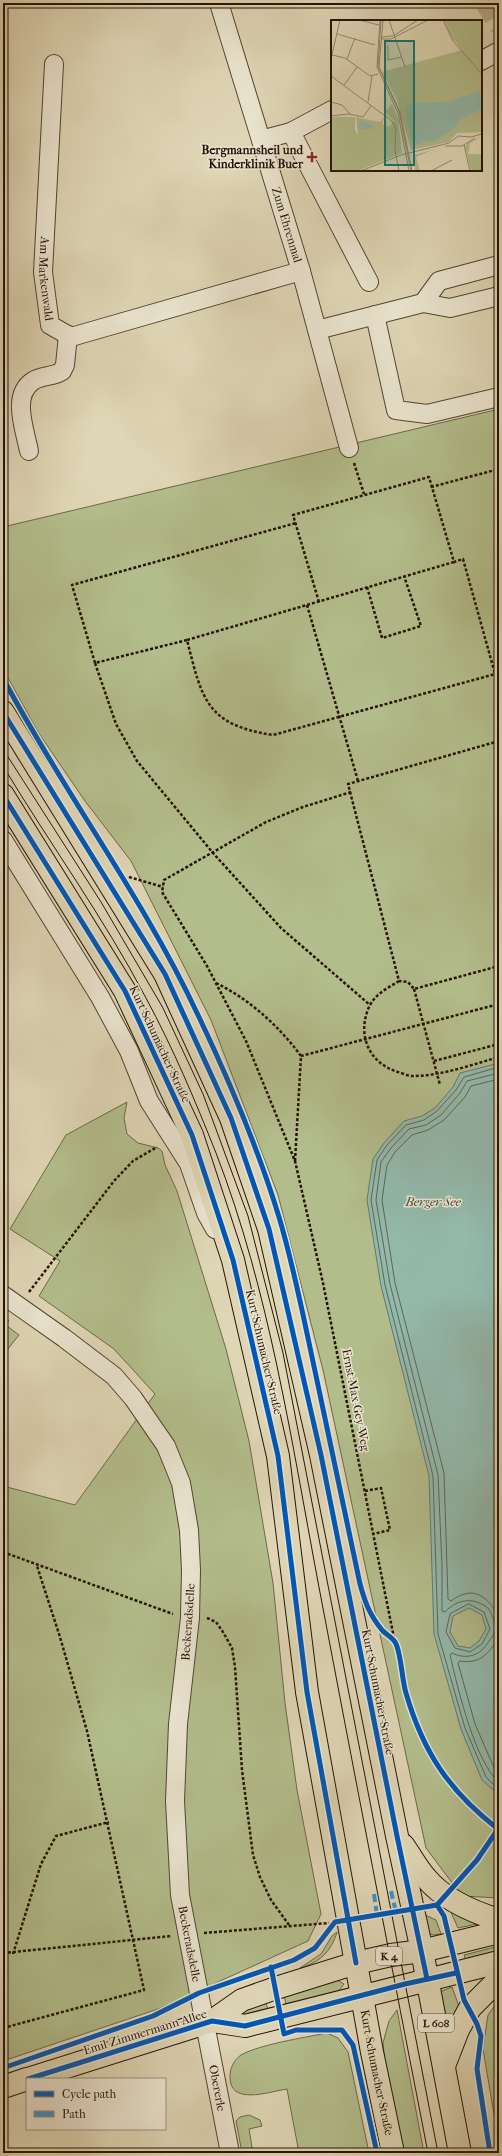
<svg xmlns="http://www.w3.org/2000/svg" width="502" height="2156" font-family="'IM FELL French Canon',serif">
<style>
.green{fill:#b3bd8c;stroke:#6c6849}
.water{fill:#93b9ab;stroke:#677769;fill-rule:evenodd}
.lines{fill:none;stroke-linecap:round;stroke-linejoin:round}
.shore{stroke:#5c6658;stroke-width:1}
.minor-tunnel{stroke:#baaf92;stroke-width:18;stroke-dasharray:18 9;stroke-linecap:butt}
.minor-casing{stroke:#544432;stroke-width:20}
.major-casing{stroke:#251306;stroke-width:24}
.path{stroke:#251306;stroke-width:2.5;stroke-dasharray:3 2;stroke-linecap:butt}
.minor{stroke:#eae4cf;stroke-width:18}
.major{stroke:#dfd6b5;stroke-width:22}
.tram{stroke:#251306;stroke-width:1}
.quiet{stroke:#3b92d1;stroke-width:4;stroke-dasharray:8 4;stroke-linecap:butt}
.cycleway-casing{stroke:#eae4cf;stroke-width:8}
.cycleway{stroke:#0057b8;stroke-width:5}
.poi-dot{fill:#8f2418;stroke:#eae4cf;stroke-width:1.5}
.labels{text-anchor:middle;stroke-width:3;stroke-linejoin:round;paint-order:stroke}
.shield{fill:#eae4cf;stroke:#605242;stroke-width:1}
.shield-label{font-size:11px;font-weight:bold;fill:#251306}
.poi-label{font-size:12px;font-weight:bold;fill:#251306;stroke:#eae4cf;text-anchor:end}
.street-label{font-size:12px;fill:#251306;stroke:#eae4cf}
.water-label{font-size:13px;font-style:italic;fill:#4c4d40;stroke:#eae4cf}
.inset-road{fill:none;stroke:#95886f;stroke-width:1}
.view{fill:#0f766e;fill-opacity:0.15;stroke:#0f766e;stroke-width:2}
.inset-edge{fill:none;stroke:#251306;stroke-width:2}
</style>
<rect width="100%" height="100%" fill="#dfd6b5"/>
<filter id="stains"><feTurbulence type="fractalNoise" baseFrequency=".005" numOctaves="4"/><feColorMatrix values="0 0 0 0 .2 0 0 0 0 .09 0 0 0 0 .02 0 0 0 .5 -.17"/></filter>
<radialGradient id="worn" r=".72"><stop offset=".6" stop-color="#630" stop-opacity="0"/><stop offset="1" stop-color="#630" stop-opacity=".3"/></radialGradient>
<g class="green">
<polygon points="499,409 499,1898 462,1896 426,1848 323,1370 278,1195 211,1020 131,861 85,801 38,732 3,669 3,527"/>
<polygon points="127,1102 124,1118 127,1134 138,1143 158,1148 162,1151 165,1165 177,1191 226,1349 249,1441 273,1583 285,1703 297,1790 321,1914 308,1941 161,2008 3,2061 3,1486 75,1505 155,1394 114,1349 39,1296 60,1261 10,1229 66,1135"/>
<polygon points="3,1323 19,1335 3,1355"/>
<polygon points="450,1910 477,1924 458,1928"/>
<polygon points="423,1914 436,1920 441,1934 433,1935 428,1933"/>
<path d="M337 1932C331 1952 320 1962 300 1968L321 1954 332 1936Z"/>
<polygon points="499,1946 499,1953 466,1961 464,1955"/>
<polygon points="337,1980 344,1984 338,1992 286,2004 284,1996"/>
<polygon points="452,1987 461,2012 453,2029 446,2027 441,1994 442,1991"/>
<polygon points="499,2000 499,2144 483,2049 488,2015"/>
<polygon points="265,2001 268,2009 240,2017 236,2011"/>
<polygon points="397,2010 424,2153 403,2153 385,2063 383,2043 389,2021"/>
<path d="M327 2033 338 2038 348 2052 369 2153H299L287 2089C268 2092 229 2106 230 2076 230 2068 234 2060 241 2055 261 2044 303 2038 327 2033Z"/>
<polygon points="249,2115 260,2120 262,2126 249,2129 253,2153 242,2153 236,2121 240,2117"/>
</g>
<path class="water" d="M499 1063V1795L482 1780 461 1729 434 1634 429 1476 381 1286 367 1200 373 1159 384 1143 404 1121 422 1116 435 1108 453 1087 460 1073ZM469 1608 482 1615 486 1629 479 1641 470 1648 458 1646 450 1632 453 1616Z"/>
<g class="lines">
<g class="shore">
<polyline points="499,1067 464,1077 456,1090 437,1111 424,1120 406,1125 387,1145 377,1160 371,1200 385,1285 433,1476 438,1634 465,1728 486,1777 499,1790"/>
<path d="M499 1073 467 1081 460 1093 441 1115 426 1125 409 1129 391 1148 381 1162 376 1200 390 1284 438 1475 442 1565V1611L445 1612C458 1598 475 1597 489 1609 492 1615 496 1624 495 1630 495 1634 491 1638 489 1641 480 1656 467 1660 452 1653L450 1655C458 1689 474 1759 499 1783"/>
<path d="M499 1079 471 1086 465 1097 444 1120 428 1130 412 1135 395 1152 387 1165 382 1200 395 1283 444 1473 448 1599 451 1601C455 1598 460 1595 465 1594 481 1589 495 1606 499 1620"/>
<polygon points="469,1604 484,1612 490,1629 482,1644 470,1652 455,1648 446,1632 450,1614"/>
<path d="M499 1637C488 1654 481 1664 460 1661L458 1663 475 1724 495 1770 499 1775"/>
</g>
<polyline class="minor-tunnel" points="484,3 499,28"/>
<g class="minor-casing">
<g id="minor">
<path id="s1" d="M219 3 301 271 349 448"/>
<polyline points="481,61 499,51"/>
<path id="s2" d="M54 64 43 272 50 325 71 337 301 271"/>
<polyline points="291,132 369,282"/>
<polyline points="261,140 291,132 332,110"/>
<polyline points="423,303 450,308 499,296"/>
<polyline points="375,315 396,410 427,414 499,397"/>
<polyline points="317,330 423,303 439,281 499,265"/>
<path d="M29 451C25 430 11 395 33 381 42 375 54 377 62 371L65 365 68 335"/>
<polyline points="3,840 100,997 129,1051 149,1101 189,1164 206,1213 215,1229"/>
<path id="s3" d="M3 1295 64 1338 114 1376 133 1398 166 1446 181 1483 189 1530 191 1570 190 1618 178 1724 175 1801 180 1895 230 2153"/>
</g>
</g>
<g class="major-casing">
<g id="major">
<polyline points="3,712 165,974 231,1118 269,1229 321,1455 397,1836 422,1951 460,2153"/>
<path id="s4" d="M3 795 125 991 192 1135 233 1260 278 1456 307 1692 372 2052 393 2153"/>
<path d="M403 1845C411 1856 417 1868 426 1878 444 1900 473 1912 499 1920"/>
<polyline points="212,2021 245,2026 499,1962"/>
<polyline points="444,2066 458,2030 470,2008 499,1979"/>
<polyline points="28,2079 212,2021 242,2000 276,1988 356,1963 391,1955 422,1951 499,1932"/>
<polyline points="3,2087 27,2079"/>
</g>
</g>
<g class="path">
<polyline points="354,463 364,494"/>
<polyline points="431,487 499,469"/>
<path d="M454 562 187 640C202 699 206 725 273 735L499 673"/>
<polyline points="367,587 382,638 421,626 404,576"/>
<polyline points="319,602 293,515 429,477 454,562 463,559 499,688"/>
<polyline points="307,605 358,781"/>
<polyline points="187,640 95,663 116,724 137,761 213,853 281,928 370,1005"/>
<polyline points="95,663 72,585 296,523"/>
<polyline points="499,741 348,784 399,981 408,982 414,989 499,966"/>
<polyline points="351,792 303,807 266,822 164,880 162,892 207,966 246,1041 295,1161 323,1283 395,1643"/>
<polyline points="129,877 163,887"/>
<path d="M399 981C388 988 375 994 369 1007 357 1034 368 1063 398 1072 402 1073 408 1076 412 1076 441 1076 471 1065 499 1057"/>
<path d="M216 983C249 999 279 1026 301 1056"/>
<polyline points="414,989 440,1085"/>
<polyline points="434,1061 499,1044"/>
<polyline points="295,1161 301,1056 499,1004"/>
<polyline points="29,1292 114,1181 133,1161 157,1147"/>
<polyline points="3,1326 8,1320"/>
<polyline points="365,1491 381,1488 390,1530 373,1534"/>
<polyline points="3,1552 173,1614"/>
<polyline points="207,1618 216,1622 223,1632 232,1648 235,1667 242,1770 253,1855 260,1877 271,1900 289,1925"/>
<polyline points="498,1829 499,1829"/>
<polyline points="204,1933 329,1923"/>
<polyline points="3,1953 171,1936"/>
<polyline points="13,1954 41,1864 56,1836 109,1822"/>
<polyline points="3,2028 144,1990 87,1731 60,1637 37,1566"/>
</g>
<use href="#minor" class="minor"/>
<use href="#major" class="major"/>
<g class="tram">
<polyline points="3,749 101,902 163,1008 203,1094 248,1216 283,1353 438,2153"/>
<path d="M3 766C50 844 104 918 146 998 173 1048 195 1100 216 1153 269 1290 291 1438 318 1582 354 1772 391 1963 428 2153"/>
</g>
<g class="quiet">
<polyline points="391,1891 396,1912"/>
<polyline points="374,1894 377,1916"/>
</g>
<g class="cycleway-casing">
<g id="cycleway">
<path d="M3 678C64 793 143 897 198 1015 229 1080 258 1148 279 1217 294 1267 304 1320 315 1371 330 1442 345 1513 360 1584 365 1602 369 1614 382 1630 385 1634 392 1637 395 1642 401 1651 402 1681 406 1693 423 1752 449 1791 498 1829L477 1860 437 1905 335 1922 315 1948 294 1960 199 1993 153 2016 3 2068"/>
<polyline points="3,712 165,974 231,1118 269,1229 321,1455 397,1836 427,1979"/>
<polyline points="3,795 125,991 192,1135 233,1260 278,1456 307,1692 356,1963"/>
<polyline points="437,1905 444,1916 464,2000 477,2024 481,2036 477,2069 490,2153"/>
<polyline points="271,1967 284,2034 296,2030 342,2030 353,2045 377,2153"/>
<polyline points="28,2079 212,2021 245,2026 405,1984 456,1973"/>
</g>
</g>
<use href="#cycleway" class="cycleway"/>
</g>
<path class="poi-dot" d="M310 151h4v4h4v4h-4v4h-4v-4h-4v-4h4z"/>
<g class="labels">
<g class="shield">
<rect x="376" y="1947" width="26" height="18" rx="3"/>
<rect x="418" y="2014" width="36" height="18" rx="3"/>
</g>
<g class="shield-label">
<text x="389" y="1960">K 4</text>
<text x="436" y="2027">L 608</text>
</g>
<g class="poi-label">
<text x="303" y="154">Bergmannsheil und<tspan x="303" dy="14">Kinderklinik Buer</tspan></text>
</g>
<g class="street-label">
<text dy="4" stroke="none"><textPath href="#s1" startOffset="232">Zum Ehrenmal</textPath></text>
<text dy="4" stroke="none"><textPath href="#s2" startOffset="215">Am Markenwald</textPath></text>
<text transform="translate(160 1044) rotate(65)" y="4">Kurt-Schumacher-Straße</text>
<text transform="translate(264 1352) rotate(77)" y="4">Kurt-Schumacher-Straße</text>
<text transform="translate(356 1400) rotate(79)" y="4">Ernst-Max-Gey-Weg</text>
<text transform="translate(188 1622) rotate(-86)" y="4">Beckeradsdelle</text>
<text transform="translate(378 1692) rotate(79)" y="4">Kurt-Schumacher-Straße</text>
<text dy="4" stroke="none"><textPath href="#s3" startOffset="728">Beckeradsdelle</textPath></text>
<text transform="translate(145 2032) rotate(-17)" y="4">Emil-Zimmermann-Allee</text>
<text dy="4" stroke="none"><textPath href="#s4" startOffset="1347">Kurt-Schumacher-Straße</textPath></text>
<text dy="4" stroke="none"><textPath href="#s3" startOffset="875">Obererle</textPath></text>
</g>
<g class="water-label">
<text x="433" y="1206">Berger See</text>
</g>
</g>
<g transform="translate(331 20)">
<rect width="151" height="151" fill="#dfd6b5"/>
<path d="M113 0H151V112L126 113 118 122 80 130 66 80 51 52 131 30 119 15ZM61 84 67 99 71 133 27 151H1L0 97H24V110L27 115 25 97 49 102 53 97 51 104 58 107 63 101 54 92ZM151 117 139 123 137 134H151V151H140L134 127 137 122ZM101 130 85 137 89 151H84L83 135Z" fill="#b3bd8c"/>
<path d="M151 71V89L131 98 121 110 106 120 100 122 94 120 87 125 81 123 75 90 80 83 115 82ZM31 100 35 102 45 108 28 110 27 103Z" fill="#93b9ab"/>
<path class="inset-road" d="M28 0 48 5M49 0 46 47 67 93 78 151M50 0 47 46 68 91 80 151M52 0 48 47 69 92 81 151M58 0 74 47M112 0 122 21 151 54M6 14 44 25M51 17 62 16 87 0M50 19H60L97 0M57 25V40L71 37M1 35 14 38 39 56 47 54M0 39 9 0M16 39 24 18M0 56 61 101 65 109 64 130 68 151M13 65 26 47M0 82 11 85 19 94M37 82 41 56M0 96 18 94 32 97 40 86M133 125 139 151M114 126H131L144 118M30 151 70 135 118 123 127 116 140 117 151 114M100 151 121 140"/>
<path class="view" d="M54 21H83V145H54Z"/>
<rect width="151" height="151" class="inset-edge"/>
</g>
<rect width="502" height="2156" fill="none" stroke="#dfd6b5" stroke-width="16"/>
<rect x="4" y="4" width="494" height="2148" fill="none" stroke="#251306" stroke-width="2"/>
<rect x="8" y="8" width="486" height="2140" fill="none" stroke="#251306"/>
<rect x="26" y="2078" width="140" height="52" fill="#eae4cf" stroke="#9b907f"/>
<rect x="34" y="2091" width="20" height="6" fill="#0057b8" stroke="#9b907f"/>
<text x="62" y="2098" font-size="12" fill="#251306">Cycle path</text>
<rect x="34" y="2111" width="20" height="6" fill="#3b92d1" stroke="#9b907f"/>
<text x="62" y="2118" font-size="12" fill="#251306">Path</text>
<rect width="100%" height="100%" filter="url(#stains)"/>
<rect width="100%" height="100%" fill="url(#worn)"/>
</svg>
